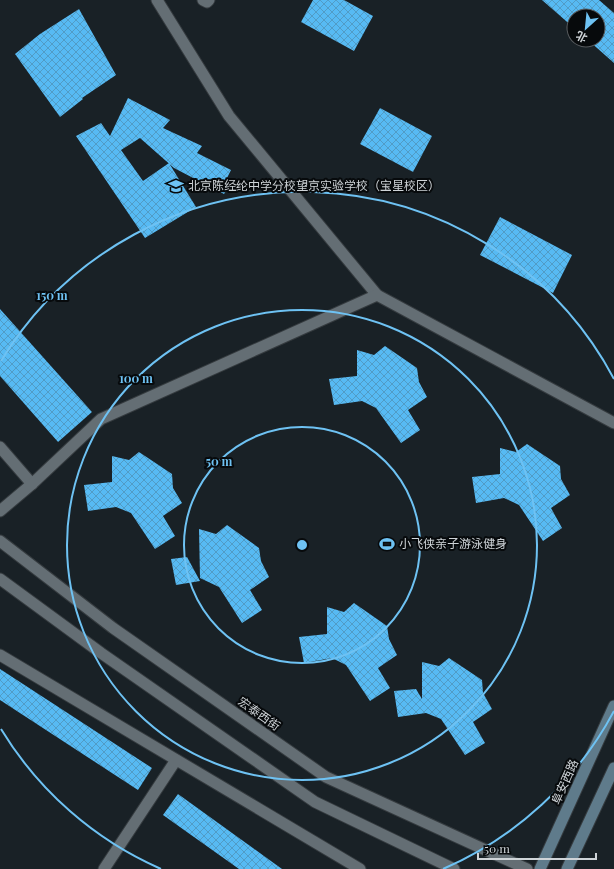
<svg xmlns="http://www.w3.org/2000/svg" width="614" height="869" font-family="'Playfair Display','Noto Sans SC',serif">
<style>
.building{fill:url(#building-cross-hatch)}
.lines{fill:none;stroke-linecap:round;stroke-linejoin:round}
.minor-casing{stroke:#353b3f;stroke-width:13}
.tertiary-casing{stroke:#353b3f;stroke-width:13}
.secondary-casing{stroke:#353b3f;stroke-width:13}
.minor{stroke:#646e74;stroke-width:11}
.tertiary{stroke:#646e74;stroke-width:11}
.secondary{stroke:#5f7b8b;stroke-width:11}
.ring{fill:none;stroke:#6ec2f3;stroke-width:2}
.labels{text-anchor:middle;stroke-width:4;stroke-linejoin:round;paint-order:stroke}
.poi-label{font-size:12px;fill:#cfd4d8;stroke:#070a0c;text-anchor:start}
.street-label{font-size:12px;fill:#cfd4d8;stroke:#070a0c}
.centre{fill:#6ec2f3;stroke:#070a0c;stroke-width:2}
.ring-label{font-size:12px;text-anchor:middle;font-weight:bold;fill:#6ec2f3;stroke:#070a0c;stroke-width:4;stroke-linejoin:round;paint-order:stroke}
</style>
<defs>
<pattern id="building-cross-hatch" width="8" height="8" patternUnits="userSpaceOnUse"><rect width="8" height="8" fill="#57baf3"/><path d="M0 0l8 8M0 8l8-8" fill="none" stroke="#519cc6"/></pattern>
</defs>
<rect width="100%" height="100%" fill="#192126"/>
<g class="building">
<polygon points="313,0 344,0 373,16 354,51 301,22"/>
<polygon points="542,0 599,0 614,13 614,63 588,40 598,40 598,16 574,16 574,28"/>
<polygon points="79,9 116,75 82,98 83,99 60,117 15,54 40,34"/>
<polygon points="128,98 170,120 163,128 202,146 197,153 231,170 227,178 232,182 224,194 174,168 140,138 121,150 143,181 169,163 196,207 145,238 76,136 101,123 110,136"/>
<polygon points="380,108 432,136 413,172 360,144"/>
<polygon points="500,217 572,255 553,293 480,255"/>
<polygon points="0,309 92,412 58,442 0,376"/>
<polygon points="385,346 417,368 419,382 427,397 408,410 420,430 401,443 376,408 362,401 334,405 329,379 357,376 357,350 374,355"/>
<polygon points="527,444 560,466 561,479 570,495 551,508 562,528 543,541 519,505 504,498 476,503 472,477 500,474 500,448 516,452"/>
<polygon points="139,452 172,474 173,488 182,503 163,516 175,536 155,549 131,513 116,507 88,511 84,485 112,482 112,456 129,460"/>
<polygon points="227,525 259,548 261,561 269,577 250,590 262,610 242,623 219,587 200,578 199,529 216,534"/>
<polygon points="187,557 200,581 176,585 171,559"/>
<polygon points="354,603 387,626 389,639 397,655 378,668 390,688 370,701 346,665 332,658 304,663 299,637 327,634 327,607 344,612"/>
<polygon points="449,658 482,680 483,693 492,709 473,722 485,743 465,755 441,719 426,713 398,717 394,691 416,689 422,699 422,662 439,666"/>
<polygon points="0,669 152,768 138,790 0,700"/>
<polygon points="178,794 282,869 239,869 163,815"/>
</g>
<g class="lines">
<g class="minor-casing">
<g id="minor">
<polyline points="157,0 229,116 377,295"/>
<polyline points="203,0 207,2 209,0"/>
<polyline points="0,447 32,484"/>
<polyline points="0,511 32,484 101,419 377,295 614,423"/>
<polyline points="0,655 360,869"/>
<polyline points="104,869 176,760"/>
</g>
</g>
<g class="tertiary-casing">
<g id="tertiary">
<polyline points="0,541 113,628 326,777 527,869"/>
<polyline points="0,579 101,653 315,802 454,869"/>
</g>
</g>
<g class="secondary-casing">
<g id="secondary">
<polyline points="540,869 614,706"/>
<polyline points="567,869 614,768"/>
</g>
</g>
<use href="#minor" class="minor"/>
<use href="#tertiary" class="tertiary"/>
<use href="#secondary" class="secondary"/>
</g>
<g class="ring">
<circle cx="302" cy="545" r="118"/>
<circle cx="302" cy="545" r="235"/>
<path d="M614 711A353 353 0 0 1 443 869M161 869A353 353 0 0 1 1 729M1 361A353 353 0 0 1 614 379"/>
</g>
<defs>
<g id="school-bare" transform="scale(1.2)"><path d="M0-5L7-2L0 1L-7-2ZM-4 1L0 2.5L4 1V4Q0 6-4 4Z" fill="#6ec2f3" stroke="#070a0c" stroke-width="2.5" paint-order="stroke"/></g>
<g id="stadium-bare" transform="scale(1.2)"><path d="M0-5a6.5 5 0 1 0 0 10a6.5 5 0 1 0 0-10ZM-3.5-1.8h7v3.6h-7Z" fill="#6ec2f3" stroke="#070a0c" stroke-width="2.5" paint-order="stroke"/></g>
</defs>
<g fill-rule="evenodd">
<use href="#school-bare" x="176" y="186"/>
<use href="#stadium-bare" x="387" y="544"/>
</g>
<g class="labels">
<g class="poi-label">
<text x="188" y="190">北京陈经纶中学分校望京实验学校（宝星校区）</text>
<text x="399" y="548">小飞侠亲子游泳健身</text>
</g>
<g class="street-label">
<text transform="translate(259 714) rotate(35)" y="4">宏泰西街</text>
<text transform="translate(565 782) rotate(-66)" y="4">阜安西路</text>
</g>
</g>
<circle cx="302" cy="545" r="6" class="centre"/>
<g class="ring-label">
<text x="52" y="300">150 m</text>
<text x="136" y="383">100 m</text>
<text x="219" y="466">50 m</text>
</g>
<g transform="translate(586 28) rotate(207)"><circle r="19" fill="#070a0c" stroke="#575b5e"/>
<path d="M0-3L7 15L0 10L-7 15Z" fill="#6ec2f3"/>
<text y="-6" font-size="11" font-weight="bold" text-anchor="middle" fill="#cfd4d8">北</text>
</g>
<path d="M478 853v6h118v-6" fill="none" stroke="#cfd4d8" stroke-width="2"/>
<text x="484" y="853" font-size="12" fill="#cfd4d8" stroke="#070a0c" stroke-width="3" paint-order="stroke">50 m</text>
</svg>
